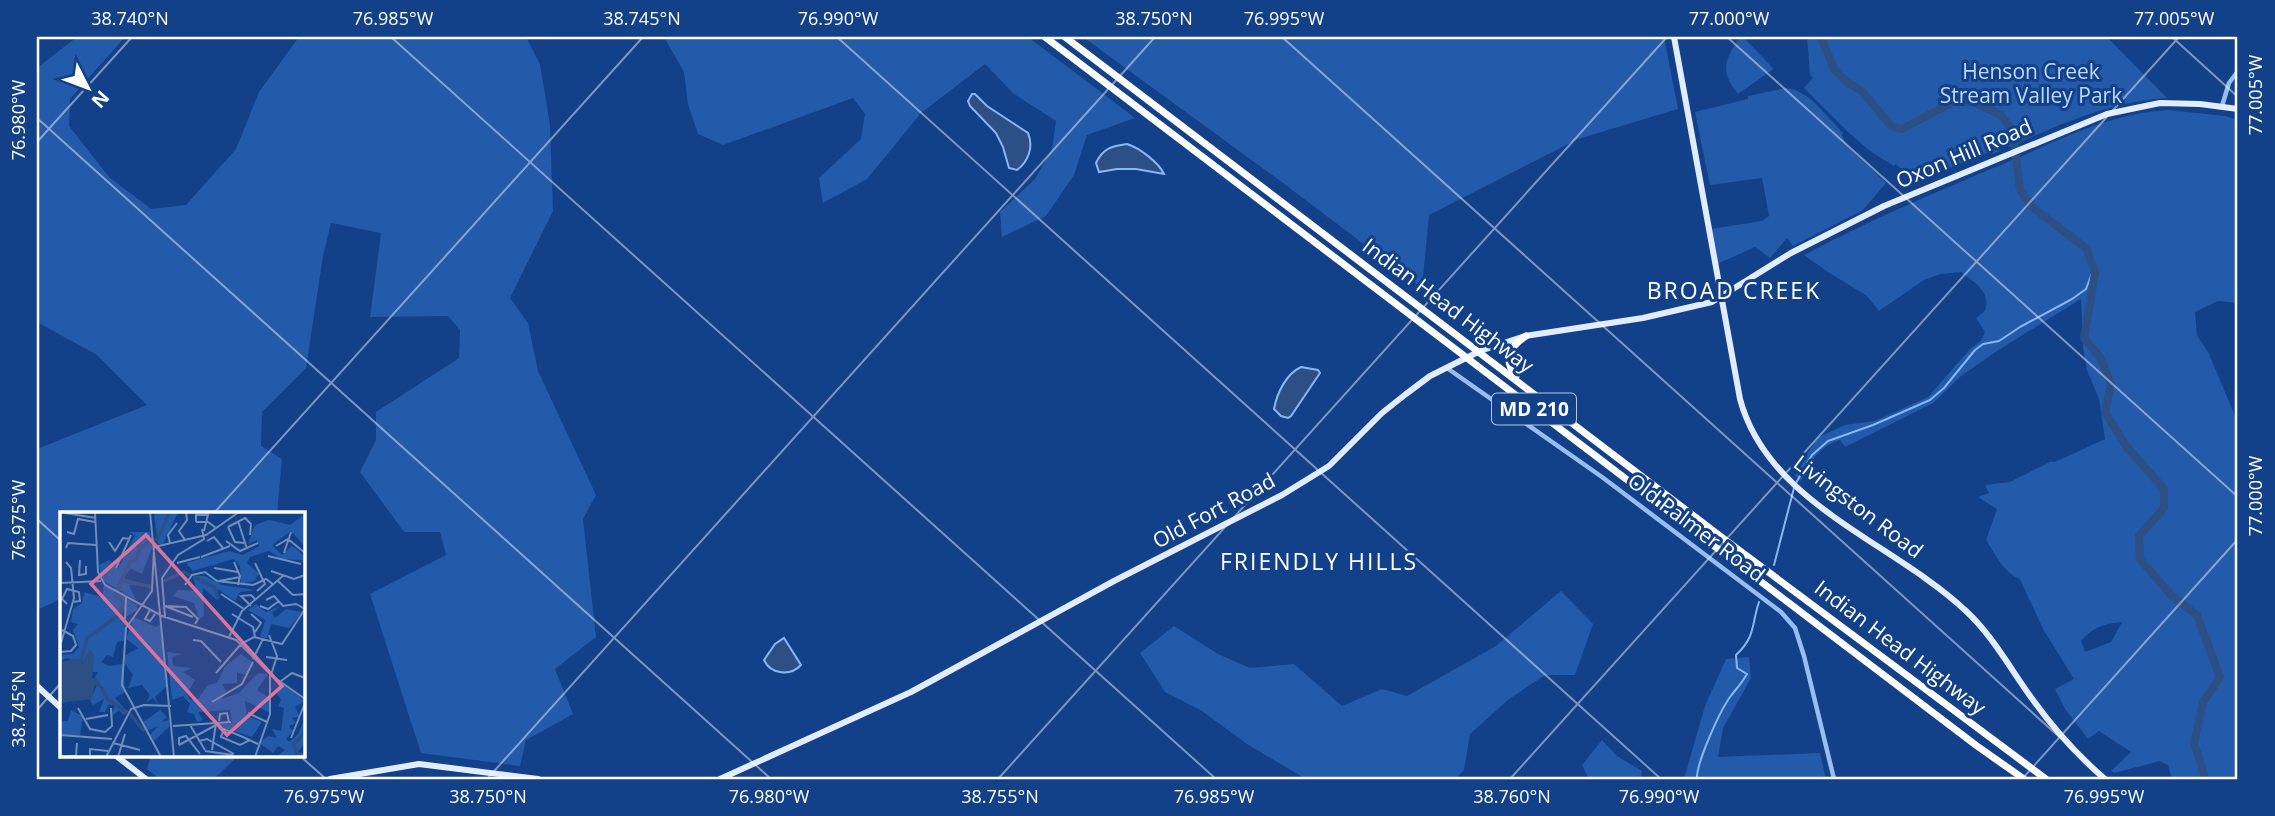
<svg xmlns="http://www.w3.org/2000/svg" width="2275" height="816" font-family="'Open Sans',sans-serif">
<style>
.green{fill:#235aa9;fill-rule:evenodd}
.water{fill:#2c5086;stroke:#89b7f4;stroke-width:2}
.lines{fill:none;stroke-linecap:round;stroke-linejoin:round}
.stream{stroke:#89b7f4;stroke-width:2}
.river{stroke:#2c5086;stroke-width:8}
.minor{stroke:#98bdf1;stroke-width:4.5}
.major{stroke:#e2ecff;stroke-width:6}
.highway{stroke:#fff;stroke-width:7}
.ticks{fill:none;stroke:#fff;stroke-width:2;stroke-opacity:0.45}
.labels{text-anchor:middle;stroke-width:6;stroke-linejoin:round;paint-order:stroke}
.shield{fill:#12418a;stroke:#b8c6dc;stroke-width:2}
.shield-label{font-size:19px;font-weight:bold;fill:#fff}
.park-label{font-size:21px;fill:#bed8fc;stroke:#12418a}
.street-label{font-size:21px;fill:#fff;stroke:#12418a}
.neighbourhood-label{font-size:23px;letter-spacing:2px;fill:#fff;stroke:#12418a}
.inset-river{fill:none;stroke:#2c5086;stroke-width:3.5}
.inset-road{fill:none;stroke:#718db9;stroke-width:2}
.view{fill:#da749d;fill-opacity:0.15;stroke:#da749d;stroke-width:3.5}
.inset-edge{fill:none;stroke:#fff;stroke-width:3.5}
.neatline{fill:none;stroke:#fff;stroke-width:2.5}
.ticks-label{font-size:18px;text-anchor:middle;fill:#fff}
</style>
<rect width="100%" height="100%" fill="#12418a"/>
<g class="green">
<polygon points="77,37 125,37 70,99 69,126 109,177 151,209 186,205 236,149 259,92 299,37 526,37 540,64 550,125 553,211 510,298 528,323 538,371 596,495 583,519 596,637 555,669 573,714 526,740 520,766 421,753 370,594 446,555 440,532 404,532 360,472 376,440 376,412 459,358 460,330 448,316 370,317 381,233 331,223 323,256 306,368 262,412 261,446 282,459 277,513 61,513 61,599 37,610 37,449 147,405 97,355 37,322 37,68"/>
<polygon points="664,37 1028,37 1135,118 1087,135 1074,175 1046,216 1002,237 1000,212 1035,179 1052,149 1056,121 1014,94 985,64 921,113 867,179 823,203 819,178 861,139 865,114 853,98 723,145 698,134 688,104 684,72"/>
<polygon points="1083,37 1664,37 1678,109 1578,139 1429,215 1422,288 1279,180"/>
<path d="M1740 37H1743L1773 68 1772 70 1738 94C1719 71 1725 59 1740 37Z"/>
<path d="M1807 37H2107L2167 98C2108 102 2062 124 2009 147L2008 145 2001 147V150L1993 154 1990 152 1914 182 1896 164 1894 166 1870 151 1849 133 1804 88 1813 78 1810 75Z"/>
<path d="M1786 88C1809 90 1827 117 1843 133L1842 135 1846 145 1886 183 1863 210 1793 246 1787 238 1770 258 1755 247 1717 264 1711 229 1762 221 1769 216 1762 178 1710 185 1695 112 1748 99V96Z"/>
<path d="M2169 110 2225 116 2238 120V303L2218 301 2195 312 2197 335 2209 354 2238 423V779H2172L2168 765 2160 761 2114 773 2111 771 2131 752 2099 731 2088 739 2065 709 2055 689 2074 679 2043 629 2020 579C2004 573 1995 554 1986 540L1997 509 1978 497 1989 493 1985 485 2010 482 2050 462H2055L2105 439 2099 399 2087 370 2083 348 2081 299 1997 351 1961 376 1933 403 1845 447 1840 440C1819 446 1810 463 1801 481L1795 476 1809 451 1819 437 1845 425 1875 421 1928 397 1971 348 1981 341 1985 332 1976 318 1985 311C1991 291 1975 283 1961 272L1941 274 1924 280 1879 311 1867 296 1828 272 1804 255C1870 220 1940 190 2008 162 2060 140 2110 113 2169 110ZM2122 622 2111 642 2085 652 2081 641C2093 627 2104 624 2122 622Z"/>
<polygon points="1561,591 1593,624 1575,675 1545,675 1509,699 1470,734 1464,770 1455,779 1306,779 1247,744 1202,711 1165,692 1140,653 1174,626 1218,654 1250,668 1294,664 1342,706 1382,689 1407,696 1496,646"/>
<polygon points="1749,657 1751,678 1723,728 1718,757 1820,753 1826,779 1684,779 1705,706 1726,659"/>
<polygon points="1602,740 1617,756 1642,771 1641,779 1589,779 1582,765"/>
<polygon points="151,755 239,755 214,779 160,779 147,769"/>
</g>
<g class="water">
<path d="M972 94H975L987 106 1028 133C1034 147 1028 162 1017 170L1009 168 1003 147 996 133 970 106 968 101Z"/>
<path d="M1127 144C1140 148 1159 163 1164 174L1136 169H1117L1099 172 1096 163C1103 148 1112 146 1127 144Z"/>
<path d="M1301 367 1318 370 1320 373 1291 416 1288 418 1281 416 1274 409C1277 393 1286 374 1301 367Z"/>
<path d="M784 638 801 665C791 676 771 675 764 660L775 644Z"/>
</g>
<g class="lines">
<g class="stream">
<polyline points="1796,483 1812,455 1828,441 1873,425 1930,400 1944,388 1975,350 1983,344 1999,341 2020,327 2072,299 2086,289 2094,268"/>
<polyline points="1774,565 1794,488"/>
<path d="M1697 779C1696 763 1720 711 1730 697 1736 689 1742 683 1747 674L1737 668 1736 655C1756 636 1751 626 1759 602"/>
</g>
<polyline class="river" points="1821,37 1834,69 1847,82 1862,91 1891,126 1902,129 1955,101 1973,102 2001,115 2013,132 2020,190 2032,207 2087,249 2095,273 2084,338 2100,357 2111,383 2105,412 2126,446 2164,489 2164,508 2139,536 2140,559 2171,595 2197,615 2220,677 2203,702 2194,743 2204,774 2204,779"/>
<g class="minor">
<polyline points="2222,106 2229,83 2238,71"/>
<polyline points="1447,368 1602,477 1781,612 1795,628 1804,656 1834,779"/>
</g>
<g class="major">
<path d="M1674 37 1740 399C1768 504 1893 542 1966 611 1993 636 2011 670 2033 700 2054 729 2078 756 2105 779"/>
<polyline points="37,686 61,708"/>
<polyline points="115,755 146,779"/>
<polyline points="330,779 419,764 538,779"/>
<polyline points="720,779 911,692 1114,581 1282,495 1329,466 1382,413 1406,394 1430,376 1480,351 1525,336 1643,318 1712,302 1791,253 1884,206 2107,114 2160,103 2200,104 2238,109"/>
</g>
<g class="highway">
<polyline points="1045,37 1977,746 2024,779"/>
<polyline points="1065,37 1724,539 2046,779"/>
<path d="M1516 376C1503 360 1509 347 1526 336"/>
</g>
</g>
<path class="ticks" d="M391 37 1216 779M837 37 1661 779M1282 37 2106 779M1727 37 2238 497M2172 37 2238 97M37 118 771 779M37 142 132 37M214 513 643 37M37 519 61 541M37 710 61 683M299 755 326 779M487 779 1155 37M998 779 1667 37M1510 779 2179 37M2022 779 2238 539"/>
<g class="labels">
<rect class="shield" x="1492" y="393.5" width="84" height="31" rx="5"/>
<g class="shield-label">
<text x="1534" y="416">MD 210</text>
</g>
<g class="park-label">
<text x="2031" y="79">Henson Creek<tspan x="2031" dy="24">Stream Valley Park</tspan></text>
</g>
<g class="street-label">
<text transform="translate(1964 154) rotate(-23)" y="7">Oxon Hill Road</text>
<text transform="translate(1448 306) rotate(37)" y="7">Indian Head Highway</text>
<text transform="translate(1858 507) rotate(37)" y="7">Livingston Road</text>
<text transform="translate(1214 511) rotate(-28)" y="7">Old Fort Road</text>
<text transform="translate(1696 528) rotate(37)" y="7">Old Palmer Road</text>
<text transform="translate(1900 648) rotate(37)" y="7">Indian Head Highway</text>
</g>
<g class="neighbourhood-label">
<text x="1734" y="299">BROAD CREEK</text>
<text x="1319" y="570">FRIENDLY HILLS</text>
</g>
</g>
<g transform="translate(60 512)">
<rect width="245" height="245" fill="#12418a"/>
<path d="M100 0H118L103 32H98L94 3ZM245 2V35L231 19 212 33 222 43 232 34 245 44V54L242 48 221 47 209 39 190 45 187 51 199 62 194 69 185 71H181L180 54 174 47 133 59 126 51 169 39 183 43 199 34 197 28 188 32 195 13 209 8 230 13ZM69 20H90L92 36 82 62 71 57 63 66 92 74 69 73 76 88 42 68 39 53 49 48 58 57 75 23ZM133 64H145L162 73 195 78 180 80 175 89 158 77 157 88 143 76 144 104 139 107 134 91 113 84 118 78 136 79ZM44 73 77 93V98L66 105 65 98 61 101 68 111 64 129 57 130 53 145 47 143 41 150 49 154 63 152 65 180 55 186 68 200 64 203 59 198 50 206 55 194 49 192 45 200H39L44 187 33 193 30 188 37 173 45 179 35 165 30 173 38 160H33L30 139 23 150V143L21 149 6 146 0 150V143L13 142 19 135 13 118 18 112 11 110 13 97 22 91 24 80 42 85ZM196 92 206 100 220 94 212 101 215 106 226 97 242 100 229 116 211 112 207 126 200 125 205 108 188 98ZM74 105 96 115 101 111 107 174 95 185 99 193 93 186 86 191 90 183 82 173 68 176 73 163 64 150V144L78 136 66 127ZM107 140 123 142 112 145 113 154 132 156 123 160 135 168 127 182 130 188 138 187 148 173 157 171 165 154 181 142 192 150 185 163 177 160V171L162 172 166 179 162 187 179 181 198 161 208 162 197 178 210 186 209 200 185 189 187 204 202 210 192 225 162 215 159 219 158 212 172 211 170 198 138 200 143 208 137 210 134 202 127 200 130 192 123 184 112 188ZM220 170 245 189 235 195 240 205 232 206 236 211 229 214 233 219 226 227 230 230 238 222 244 208 245 231 237 241H245L244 245H216L225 238 218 234 213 241 199 231 208 224 217 226 212 217 221 219 224 196 218 194 221 188 216 180ZM11 198 23 204 20 224 1 222 2 209H8ZM100 198 107 205 101 210 109 208V215L94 229 90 223 98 214 87 219 82 211Z" fill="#235aa9"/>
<path d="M29 137 34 143 32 166H35L43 176 35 173 31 187 1 191 0 150 18 146 22 152Z" fill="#2c5086"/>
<path class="inset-river" d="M0 32 1 70M133 65 154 75 159 87M60 68 92 75M104 69 124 60 130 63M19 156 27 126 60 102 63 90 55 83 70 50 77 47 80 35 97 27 110 0M42 176 47 187 67 200M70 202 84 219M238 245 234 232 245 221"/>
<path class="inset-road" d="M35 0 38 60 45 73 102 104 176 128 210 162V202L195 245M90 0 114 245M5 1 36 6M178 9 187 37M136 10V3H148L144 19M136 10H148L156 16M168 15 185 6 191 12 190 23M168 15 175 30 184 31M7 20 14 22 18 7 35 10M125 28 119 19 127 8 126 0M147 29 154 25 163 36M166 29 180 39 198 31M49 30 55 39 63 26 70 27M110 31 108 23 117 11M216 34 228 27 245 41M6 36 8 31 36 33M224 41 231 20M208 44 241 52M141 45 170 34M20 48 19 63 26 62V54M174 50 180 64 178 73M117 51 140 45M195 51 205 72 197 79M56 56 71 23M154 56 178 60M211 59 234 67 245 63M159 69 180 65M218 69 233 83 245 82M0 71 41 69M125 73 132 63 145 60 157 69 193 73 206 67 214 73M161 82 184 97M206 88 214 84 223 94 236 92 245 97M7 92 2 87 7 77 19 80 20 89 14 90M104 94 126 95 138 107 135 112M105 94 133 105M191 94 181 84 191 83 196 88M200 94 208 97 219 89M90 98 85 107 90 109 95 102M172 102 193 115 195 125M191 102 201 111 195 120M105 105 102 66 118 43 144 27 142 17M65 107 66 85M209 123 217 144 211 163M169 125 182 99 224 63M133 128 141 129 161 150M1 131 14 86 11 56 6 50M181 132 194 125 222 132 245 97M0 140 11 139 16 133 13 124 2 118M206 145 227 148M193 147 203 127M156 161 181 132M211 163 245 187M221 169 232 161 245 166M152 190 182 172 193 150M18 196 30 217 45 220 52 214 51 196M188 201 207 210M26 207 48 203M159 209 160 202 167 201 169 210M130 213 145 238M113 214 171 210M0 223 52 227M231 226 245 191M190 228 180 233 161 225 164 217 183 225 198 232M139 229 147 227 174 242M53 231 80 238M119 233 156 213M119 233V226L126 224 140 242M152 238 156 211M145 239 173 243M7 244H16L17 231M30 245V237L48 239M46 245 71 197 84 193 111 194M58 245 65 222M101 245 62 173 66 116 92 79 94 35 146 23 179 0"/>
<path class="view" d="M86 23 222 174 167 223 31 72Z"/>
<rect width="245" height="245" class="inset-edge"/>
</g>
<rect width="2275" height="816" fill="none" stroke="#12418a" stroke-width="77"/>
<g transform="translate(88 88) rotate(132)" stroke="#12418a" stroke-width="5" paint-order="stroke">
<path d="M0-5L12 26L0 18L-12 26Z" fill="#ffffff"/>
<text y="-10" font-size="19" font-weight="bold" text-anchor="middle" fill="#ffffff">N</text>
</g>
<rect x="38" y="38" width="2198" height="740" class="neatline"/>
<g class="ticks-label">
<text x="130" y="25">38.740°N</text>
<text x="393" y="25">76.985°W</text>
<text x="642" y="25">38.745°N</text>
<text x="838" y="25">76.990°W</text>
<text x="1154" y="25">38.750°N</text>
<text x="1284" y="25">76.995°W</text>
<text x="1729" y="25">77.000°W</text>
<text x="2174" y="25">77.005°W</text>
<text transform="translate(2256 95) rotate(-90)" y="6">77.005°W</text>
<text transform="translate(19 120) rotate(-90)" y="6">76.980°W</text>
<text transform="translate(2256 496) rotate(-90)" y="6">77.000°W</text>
<text transform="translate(19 520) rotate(-90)" y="6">76.975°W</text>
<text transform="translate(19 709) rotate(-90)" y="6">38.745°N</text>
<text x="324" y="803">76.975°W</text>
<text x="488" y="803">38.750°N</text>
<text x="769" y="803">76.980°W</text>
<text x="1000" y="803">38.755°N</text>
<text x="1214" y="803">76.985°W</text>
<text x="1512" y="803">38.760°N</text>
<text x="1659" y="803">76.990°W</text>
<text x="2104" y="803">76.995°W</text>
</g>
</svg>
